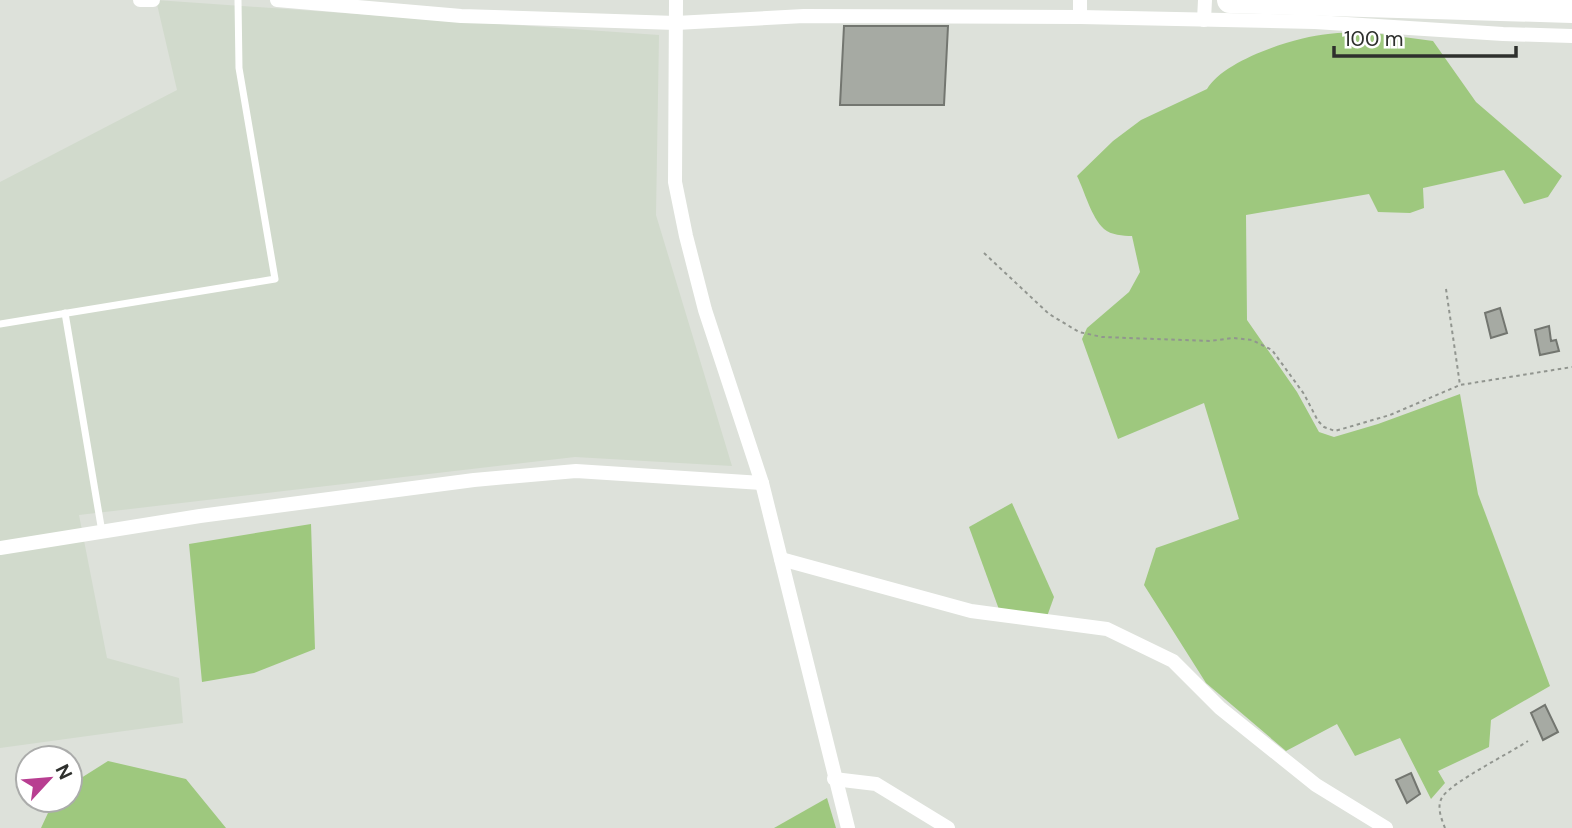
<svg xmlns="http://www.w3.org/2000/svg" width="1572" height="828" font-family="'DM Sans',sans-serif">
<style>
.built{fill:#d1dacc}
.green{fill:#9ec87e}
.building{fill:#a6aaa3;stroke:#737670;stroke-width:2}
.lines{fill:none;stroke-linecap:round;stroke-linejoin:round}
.path{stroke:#91958f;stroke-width:2;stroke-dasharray:3.5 3.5;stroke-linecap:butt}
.lane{stroke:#fff;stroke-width:7}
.street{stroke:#fff;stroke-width:14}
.highway{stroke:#fff;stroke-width:26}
</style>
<rect width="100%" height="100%" fill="#dde1da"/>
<polygon class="built" points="156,0 659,35 656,215 732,466 575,457 79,515 107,658 179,678 183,723 0,748 0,182 177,90"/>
<g class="green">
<path d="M1366 32 1433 41 1476 102 1562 176 1548 197 1524 204 1504 170 1423 188 1424 208 1410 213 1378 212 1369 194 1246 215 1247 320 1297 392 1319 432 1334 437 1378 424 1460 394 1478 494 1550 686 1491 720 1489 747 1438 771 1445 783 1431 799 1400 738 1355 756 1337 724 1286 751 1206 683 1144 585 1156 548 1239 519 1204 403 1118 439 1082 339 1087 328 1129 292 1140 272 1132 236C1123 236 1111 235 1104 229 1091 217 1085 192 1077 176L1113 141 1141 120 1207 89C1224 60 1295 37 1328 34 1341 32 1353 33 1366 32Z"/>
<polygon points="1012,503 1054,597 1045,622 1001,615 969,527"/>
<polygon points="311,524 315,649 254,673 202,682 189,544"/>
<polygon points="108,761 186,779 226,828 41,828 54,800 70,800 70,785"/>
<polygon points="827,798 836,828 774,828"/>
</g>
<g class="building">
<polygon points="844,26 948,26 944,105 840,105"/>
<polygon points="1500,308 1507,333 1491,338 1485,313"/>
<polygon points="1549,326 1551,341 1556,340 1559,351 1540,355 1535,330"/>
<polygon points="1545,705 1558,732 1543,740 1531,713"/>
<polygon points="1411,773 1420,794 1407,803 1396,780"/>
</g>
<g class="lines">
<g class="path">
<polyline points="984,253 1049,314 1079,332 1102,337 1210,341 1233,338 1252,340 1272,350 1304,394 1318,421 1324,427 1335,431 1390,415 1460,385"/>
<polyline points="1446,289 1460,385 1572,367"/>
<path d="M1445 828C1441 818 1436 805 1443 796 1454 781 1510 753 1528 741"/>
</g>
<g class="lane">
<polyline points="65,313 102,532"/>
<polyline points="0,324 275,279 239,68 238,0"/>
</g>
<g class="street">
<polyline points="140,0 153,0"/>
<polyline points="277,0 461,16 676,23 804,16 1080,17 1315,22 1503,34 1572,36"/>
<polyline points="676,1 675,182 686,236 705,310 762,483 848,828"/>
<polyline points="1080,17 1080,0"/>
<polyline points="1204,20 1205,0"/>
<polyline points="0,548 200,516 474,480 576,471 762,483"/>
<polyline points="781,559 971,611 1107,629 1173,661 1220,708 1316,785 1386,828"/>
<polyline points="834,779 876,784 948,828"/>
</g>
<polyline class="highway" points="1230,0 1572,10"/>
</g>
<g transform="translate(49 779) rotate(64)"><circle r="33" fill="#ffffff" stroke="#abacab" stroke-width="2"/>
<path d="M0-5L12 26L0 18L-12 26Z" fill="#b83e91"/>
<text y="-10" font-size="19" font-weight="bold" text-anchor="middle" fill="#2e302d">N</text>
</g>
<path d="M1334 46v10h182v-10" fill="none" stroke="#2e302d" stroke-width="3.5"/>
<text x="1344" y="46" font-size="21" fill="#2e302d" stroke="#ffffff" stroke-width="5" paint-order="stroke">100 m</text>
</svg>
